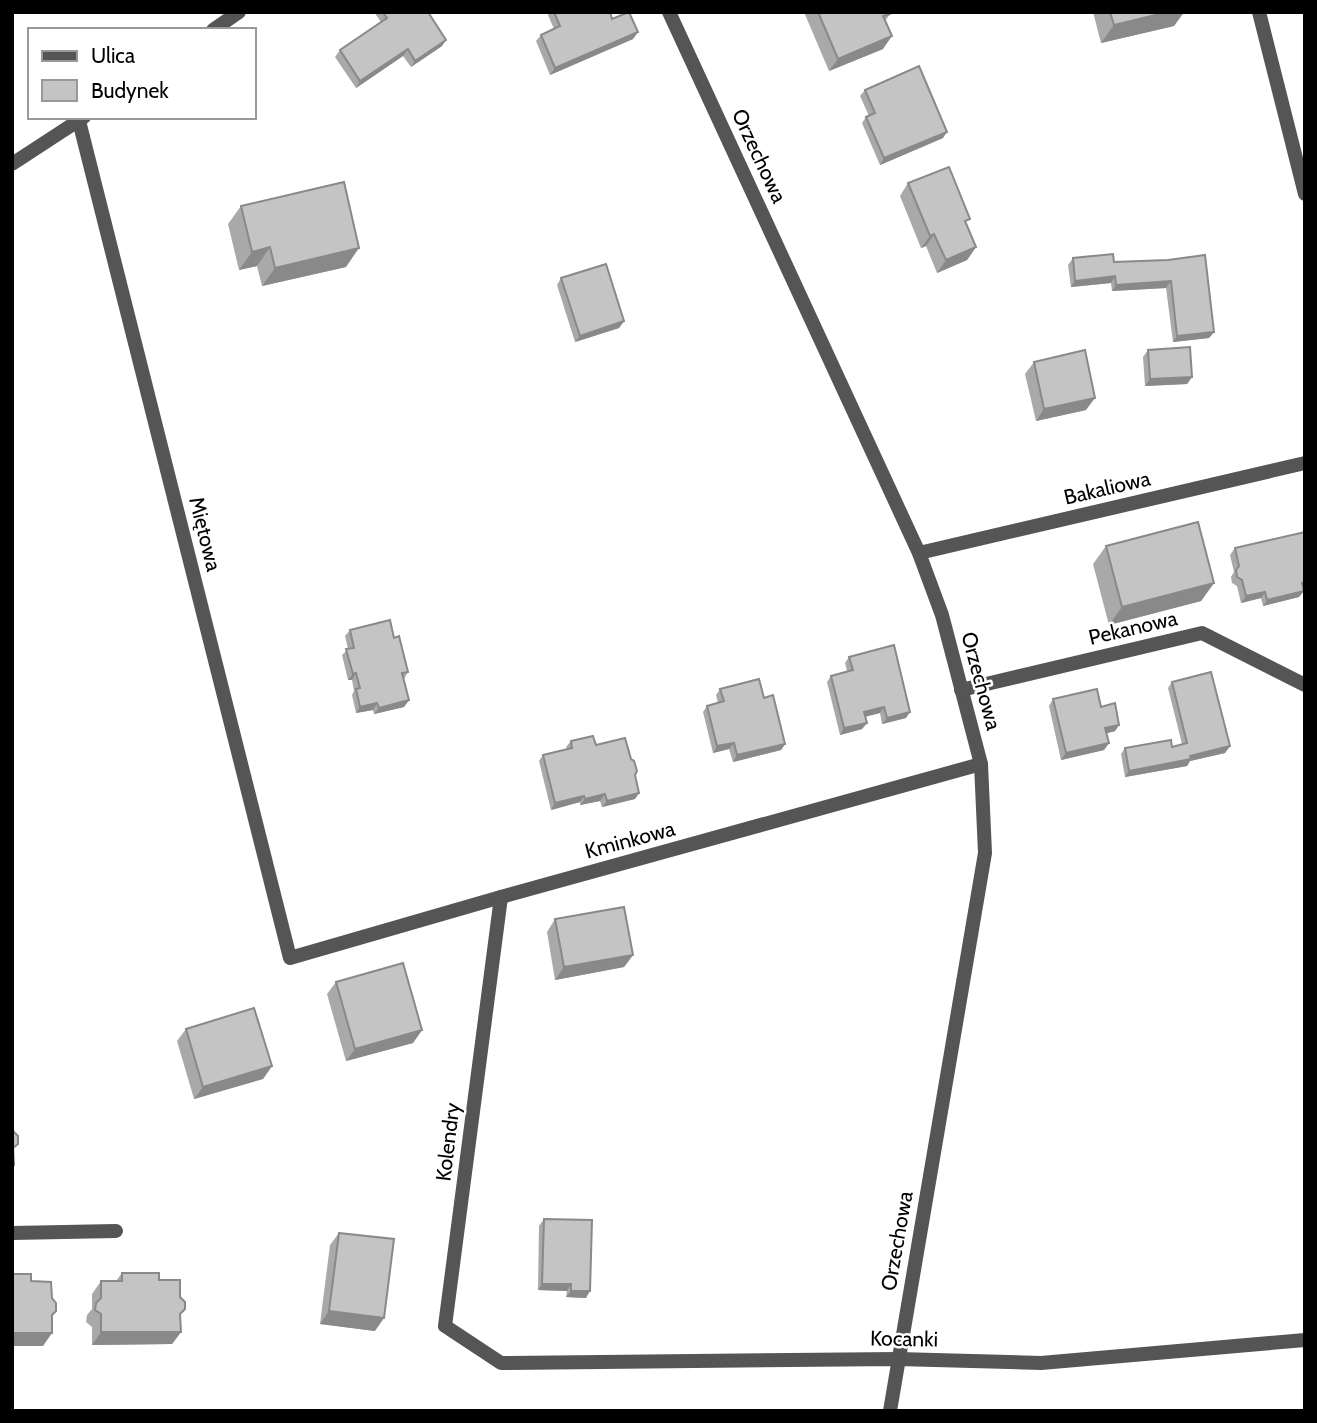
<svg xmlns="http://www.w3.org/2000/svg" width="1317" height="1423" font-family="Cabin,sans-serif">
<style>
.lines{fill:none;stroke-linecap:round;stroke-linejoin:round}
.street{stroke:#555;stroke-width:14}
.wall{fill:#a9a9a9}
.shaded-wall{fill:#898989}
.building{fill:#c4c4c4;stroke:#898989;stroke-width:2}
.labels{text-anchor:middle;stroke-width:5;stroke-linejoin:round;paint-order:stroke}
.street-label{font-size:21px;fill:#000;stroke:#fff}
</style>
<rect width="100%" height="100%" fill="#fff"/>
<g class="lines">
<g class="street">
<polyline points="669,12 919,553 942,615 981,764 985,853 890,1411"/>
<polyline points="1259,12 1305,194"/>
<polyline points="213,30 239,12"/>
<polyline points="79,121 290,958 501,897 981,764"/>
<polyline points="12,164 84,117"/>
<polyline points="919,553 1305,463"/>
<polyline points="961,690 1202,633 1305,685"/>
<polyline points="501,897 445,1326 501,1363 898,1359 1041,1363 1305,1340"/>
<polyline points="12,1233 116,1231"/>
</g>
</g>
<g class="wall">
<polygon points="374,12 428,12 442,46 411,67 403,56 356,88 335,57 340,50 381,22"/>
<polygon points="550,12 610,12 612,19 638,32 633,39 550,75 536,41 541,35 554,29 548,15"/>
<polygon points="804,12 890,12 890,14 885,21 883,49 829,71"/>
<polygon points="1093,12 1184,12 1174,26 1101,43"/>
<polygon points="865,90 943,138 880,165 862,123 866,117 869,116 860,96"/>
<polygon points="908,183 976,247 967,260 937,273 926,246 921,248 900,196"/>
<polygon points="241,206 346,267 262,286 257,266 239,270 228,224"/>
<polygon points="1073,258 1114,262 1168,260 1214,332 1209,338 1173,342 1166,288 1112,291 1111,283 1071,287 1068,265"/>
<polygon points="561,278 624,321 619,328 575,342 557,285"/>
<polygon points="1148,350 1192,377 1187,384 1145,386 1143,357"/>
<polygon points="1034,362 1086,410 1036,421 1025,374"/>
<polygon points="1106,546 1214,583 1201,601 1109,625 1093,564"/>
<polygon points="1235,548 1303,588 1299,597 1263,606 1261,598 1241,603 1237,586 1232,583 1231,577 1234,572 1230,555"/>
<polygon points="350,630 394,638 408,672 404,679 409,700 404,707 374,714 373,710 356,713 352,695 354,691 352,680 348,680 342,655 348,649 345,636"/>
<polygon points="849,657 906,718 882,724 880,713 865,717 867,723 862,729 840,735 827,682 831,676 847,671 845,663"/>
<polygon points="1172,682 1230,746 1225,753 1190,761 1187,766 1125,777 1121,754 1125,748 1172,747 1182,744 1168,688"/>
<polygon points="720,689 764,698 785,744 781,750 733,762 729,749 713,753 703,712 707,706 718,703 716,695"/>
<polygon points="1053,699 1101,707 1119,725 1115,731 1107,733 1109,743 1104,750 1061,760 1049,706"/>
<polygon points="571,741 596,745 635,775 639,793 635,799 602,807 600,801 580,805 580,802 551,810 539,761 543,755 567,749 566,747"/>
<polygon points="555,919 633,955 624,967 555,980 547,932"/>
<polygon points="336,982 422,1030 413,1043 346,1061 327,994"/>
<polygon points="186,1029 272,1066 263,1079 194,1099 177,1041"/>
<polygon points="544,1219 586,1298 566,1297 567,1291 538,1290 539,1226"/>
<polygon points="339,1233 375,1331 320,1324 330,1245"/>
<polygon points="122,1273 159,1280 180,1297 185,1309 180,1315 181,1332 172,1344 92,1345 92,1327 86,1322 87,1315 92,1309 92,1294 101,1281 116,1281"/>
</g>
<g class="shaded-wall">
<polygon points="1168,12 1184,12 1174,26 1101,43 1114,25"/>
<polygon points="638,32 633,39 550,75 555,68"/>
<polygon points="892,36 883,49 829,71 838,59"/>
<polygon points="446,40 442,46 411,67 415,61"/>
<polygon points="408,49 403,56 356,88 360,81"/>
<polygon points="947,132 943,138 880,165 884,158"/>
<polygon points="934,234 926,246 921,248 930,236"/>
<polygon points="270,247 257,266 239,270 252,252"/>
<polygon points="976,247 967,260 937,273 946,260"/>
<polygon points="359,248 346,267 262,286 275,268"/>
<polygon points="1115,276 1111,283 1071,287 1075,281"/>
<polygon points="1171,281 1166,288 1112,291 1116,285"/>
<polygon points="624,321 619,328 575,342 580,336"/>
<polygon points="1214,332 1209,338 1173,342 1177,336"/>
<polygon points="1192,377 1187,384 1145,386 1150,379"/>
<polygon points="1095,398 1086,410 1036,421 1044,409"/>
<polygon points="1214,583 1201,601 1109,625 1122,607"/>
<polygon points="1304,591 1299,597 1263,606 1267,600"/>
<polygon points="1265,592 1261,598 1241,603 1246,596"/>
<polygon points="356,673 352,680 348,680 353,674"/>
<polygon points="409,700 404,707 374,714 379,708"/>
<polygon points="377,703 373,710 356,713 360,707"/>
<polygon points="884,707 880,713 859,718 864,712"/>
<polygon points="910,712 906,718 882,724 887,718"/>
<polygon points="867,723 862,729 840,735 844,728"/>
<polygon points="1119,725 1115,731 1101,735 1105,728"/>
<polygon points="734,743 729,749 713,753 717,746"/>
<polygon points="1109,743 1104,750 1061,760 1066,753"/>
<polygon points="785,744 781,750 733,762 737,755"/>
<polygon points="1230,746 1225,753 1190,761 1187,766 1125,777 1129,771"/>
<polygon points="639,793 635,799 602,807 607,801"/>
<polygon points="605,794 600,801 580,805 585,799"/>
<polygon points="584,796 580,802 551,810 555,803"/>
<polygon points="633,955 624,967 555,980 564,967"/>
<polygon points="422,1030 413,1043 346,1061 355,1049"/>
<polygon points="272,1066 263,1079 194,1099 203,1087"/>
<polygon points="542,1284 571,1284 567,1291 538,1290"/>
<polygon points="571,1291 590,1291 586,1298 566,1297"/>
<polygon points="329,1311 384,1318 375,1331 320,1324"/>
<polygon points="101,1332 181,1332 172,1344 92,1345"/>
<polygon points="12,1333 52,1333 43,1346 12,1346"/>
</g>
<g class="building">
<polygon points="383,12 428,12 446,40 415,61 408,49 360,81 340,50 387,18"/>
<polygon points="554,12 610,12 612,19 629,12 638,32 555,68 541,35 560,26"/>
<polygon points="818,12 890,12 890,14 883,16 892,36 838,59"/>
<polygon points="1110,12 1168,12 1114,25"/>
<polygon points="919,66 947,132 884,158 866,117 875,113 865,90"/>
<polygon points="949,167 970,219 965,221 976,247 946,260 934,234 930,236 908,183"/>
<polygon points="344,182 359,248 275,268 270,247 252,252 241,206"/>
<polygon points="1113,254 1114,262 1168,260 1205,255 1214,332 1177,336 1171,281 1116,285 1115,276 1075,281 1073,258"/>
<polygon points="606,264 624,321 580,336 561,278"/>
<polygon points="1190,347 1192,377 1150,379 1148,350"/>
<polygon points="1085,350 1095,398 1044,409 1034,362"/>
<polygon points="1198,522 1214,583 1122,607 1106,546"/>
<polygon points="1305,532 1305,582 1302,583 1304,591 1267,600 1265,592 1246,596 1242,580 1237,577 1236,570 1239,566 1235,548"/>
<polygon points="390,620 394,638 399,636 408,672 402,673 409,700 379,708 377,703 360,707 356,689 360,688 356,673 353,674 346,649 354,648 350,630"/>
<polygon points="894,645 910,712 887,718 884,707 864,712 867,723 844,728 831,676 853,670 849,657"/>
<polygon points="1211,672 1230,746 1190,756 1191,759 1129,771 1125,748 1171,740 1172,747 1187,743 1172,682"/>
<polygon points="759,679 764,698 773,695 785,744 737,755 734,743 717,746 707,706 724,701 720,689"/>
<polygon points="1097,689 1101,707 1115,703 1119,725 1105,728 1109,743 1066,753 1053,699"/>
<polygon points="593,736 596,745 625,738 631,759 634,761 637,771 635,775 639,793 607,801 605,794 585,799 584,796 555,803 543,755 572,748 571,741"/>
<polygon points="624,907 633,955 564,967 555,919"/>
<polygon points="403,963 422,1030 355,1049 336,982"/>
<polygon points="254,1008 272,1066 203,1087 186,1029"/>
<polygon points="12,1113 13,1113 13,1131 18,1136 18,1144 13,1148 14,1165 12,1165"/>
<polygon points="544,1219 592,1220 590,1291 571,1291 571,1284 542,1284"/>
<polygon points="339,1233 394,1239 384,1318 329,1311"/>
<polygon points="122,1273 159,1273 159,1280 180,1280 180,1297 185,1302 185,1309 180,1314 181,1332 101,1332 101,1314 95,1310 96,1303 101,1298 101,1281 122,1281"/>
<polygon points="12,1274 31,1274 31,1281 51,1282 52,1298 56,1303 56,1311 52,1315 52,1333 12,1333"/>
</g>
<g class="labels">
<g class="street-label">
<text transform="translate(759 156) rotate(65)" y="7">Orzechowa</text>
<text transform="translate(1107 488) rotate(-13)" y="7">Bakaliowa</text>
<text transform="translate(205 534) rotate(76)" y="7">Miętowa</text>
<text transform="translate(1133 628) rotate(-13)" y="7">Pekanowa</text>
<text transform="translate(981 681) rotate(75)" y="7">Orzechowa</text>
<text transform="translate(630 840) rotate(-15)" y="7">Kminkowa</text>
<text transform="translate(448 1142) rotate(-83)" y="7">Kolendry</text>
<text transform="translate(897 1241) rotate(-80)" y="7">Orzechowa</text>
<text transform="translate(904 1339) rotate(1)" y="7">Kocanki</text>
</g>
</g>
<rect width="1317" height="1423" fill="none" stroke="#000000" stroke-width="28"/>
<rect x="28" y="28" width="228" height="91" fill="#ffffff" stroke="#999999" stroke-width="2"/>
<rect x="42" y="51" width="35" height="10" fill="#555555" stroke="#999999" stroke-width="2"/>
<text x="91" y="63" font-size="21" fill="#000000">Ulica</text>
<rect x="42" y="80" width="35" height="21" fill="#c4c4c4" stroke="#999999" stroke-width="2"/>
<text x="91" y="98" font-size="21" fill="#000000">Budynek</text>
</svg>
